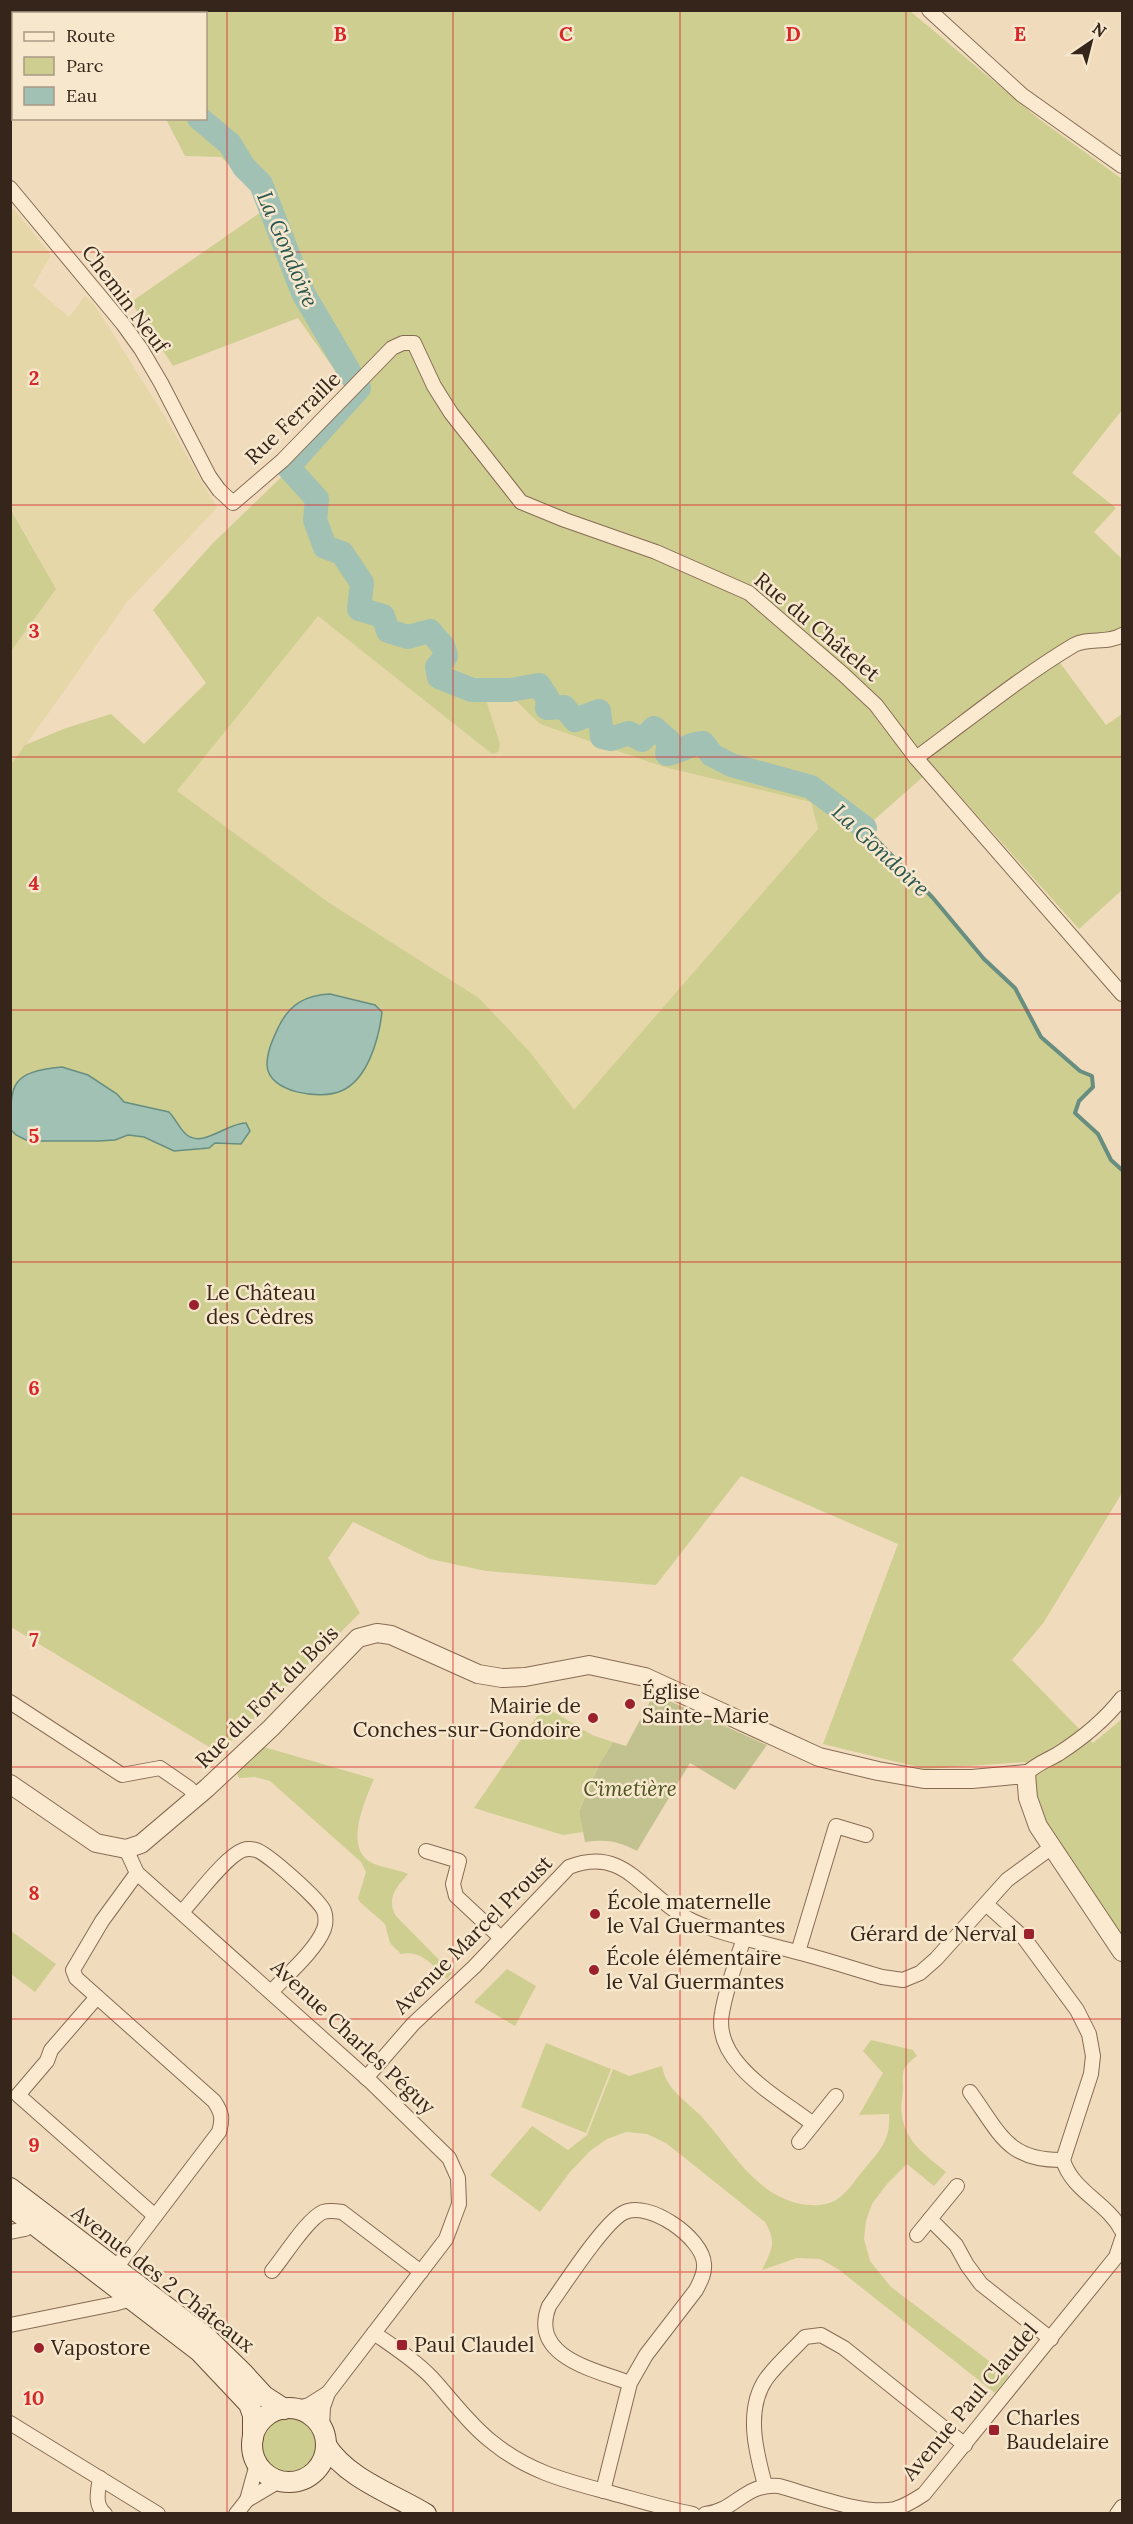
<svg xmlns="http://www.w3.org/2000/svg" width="1133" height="2524" font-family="Lora,serif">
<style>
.farmland{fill:#e6d7a9}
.green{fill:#cdce90;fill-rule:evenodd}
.cemetery{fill:#c1c290}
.water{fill:#a0c1b4;stroke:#678e81;stroke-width:1.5}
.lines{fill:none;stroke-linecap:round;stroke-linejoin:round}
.stream{stroke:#678e81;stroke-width:4}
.river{stroke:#a0c1b4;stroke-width:24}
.minor-casing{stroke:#886b55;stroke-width:16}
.tertiary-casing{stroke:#886b55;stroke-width:20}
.secondary-casing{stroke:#6a4d38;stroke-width:22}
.minor{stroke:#fbeacf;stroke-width:14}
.tertiary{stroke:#fbeacf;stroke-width:18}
.secondary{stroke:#fbeacf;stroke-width:20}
.grid{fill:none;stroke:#d62828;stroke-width:1.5;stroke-opacity:0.55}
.poi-dot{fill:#9b212d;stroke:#f7e7cc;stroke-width:2}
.labels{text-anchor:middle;stroke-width:5;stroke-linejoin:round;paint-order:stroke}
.street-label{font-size:21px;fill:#36251a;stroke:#f7e7cc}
.poi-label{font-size:21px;fill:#36251a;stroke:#f7e7cc;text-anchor:start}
.park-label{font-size:21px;font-style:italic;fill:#4c5420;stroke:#f7e7cc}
.water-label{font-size:22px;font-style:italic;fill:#295750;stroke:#f7e7cc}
.grid-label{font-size:20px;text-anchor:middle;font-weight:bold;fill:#d62828;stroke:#f7e7cc;stroke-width:5;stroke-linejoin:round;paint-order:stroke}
</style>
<rect width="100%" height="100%" fill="#f0dcbc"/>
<g class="farmland">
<polygon points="14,209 51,255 33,286 69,317 85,296 94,304 164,415 217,508 127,602 11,766 10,651 56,589 11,508 10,212"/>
<polygon points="318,616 492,754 490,719 487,703 495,695 508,696 516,701 540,724 812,802 818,829 574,1111 530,1052 479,998 328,902 176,791"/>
</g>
<g class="green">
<path d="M26 11H910L1039 119 1122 179V410L1072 473 1116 508 1094 532 1122 559V628L1116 632 1076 636 1052 652 1106 725 1122 714V890L1079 929 934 767 865 828 933 898 984 959 1015 988 1041 1037 1080 1071 1092 1076 1093 1087 1079 1101 1075 1113 1098 1134 1111 1160 1122 1170V1493L1044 1622 1012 1660 1093 1743 1122 1719V1941L1054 1842 1033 1796 1025 1762 926 1769 823 1744 898 1544 741 1476 656 1585 486 1571 430 1559 353 1522 328 1558 360 1613 219 1753 11 1627 10 766 25 745 66 728 111 714 144 744 206 683 153 610 212 544 358 403 298 318 173 366 131 302 264 210 255 188 221 157 185 156 166 119 206 118V14L22 13ZM318 616 492 754 498 752 500 744 487 703 495 695 507 696 516 701 540 724 664 767 811 802 818 829 574 1110 530 1052 479 998 328 902 177 791Z"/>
<polygon points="10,508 56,589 11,651 10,651"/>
<polygon points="544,1706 592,1735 613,1742 599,1765 579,1810 583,1832 563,1835 474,1808"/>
<path d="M264 1747 374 1779C365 1800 343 1849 372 1863 383 1868 397 1869 408 1874 396 1888 386 1898 396 1916L452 1973 447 1979C433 1966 422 1950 401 1954L390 1943 385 1924 360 1902 358 1898 366 1872 361 1862 270 1781 255 1777 239 1778 236 1772Z"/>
<polygon points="11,1931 56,1964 35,1992 11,1974"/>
<polygon points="507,1969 536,1986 515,2026 474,2002"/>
<path d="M871 2040 913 2050 917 2056C902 2067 902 2071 903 2087 903 2097 900 2106 902 2115 905 2142 927 2156 946 2172L934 2186 907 2164 887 2184 872 2204 866 2221 864 2239 870 2261 891 2287 1009 2376 995 2393 838 2269 820 2259 797 2258 762 2270C772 2250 777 2242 765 2222L666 2143 647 2134 626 2132 607 2139 590 2151 570 2172 540 2212 490 2175 532 2126 568 2150 587 2135 613 2069 629 2076 662 2066C666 2089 685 2100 700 2115 731 2148 753 2194 801 2204 812 2206 826 2206 836 2200 847 2193 854 2182 861 2173 878 2152 891 2142 889 2114L859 2115 883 2073 863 2051Z"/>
<polygon points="546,2043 611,2069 586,2133 521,2107"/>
<circle cx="288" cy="2445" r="29"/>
</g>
<path class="cemetery" d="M654 1694 767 1745 735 1790 690 1763 637 1851C618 1841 606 1839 585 1842L579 1811 599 1765 613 1742 626 1746Z"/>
<g class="water">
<path d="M330 994 375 1005 382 1012C379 1038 368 1080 341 1091 321 1100 268 1093 267 1065 267 1051 273 1039 279 1026 290 1004 306 995 330 994Z"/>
<path d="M62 1067 88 1075 117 1094 124 1102 169 1112C175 1118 181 1131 187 1135 203 1148 229 1122 246 1123L250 1131 241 1144 215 1143 209 1148 174 1151 144 1137 128 1135 115 1140 98 1141H28L16 1135 11 1130C10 1083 11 1072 62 1067Z"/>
</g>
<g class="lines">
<polyline class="stream" points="865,828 933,898 984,959 1015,988 1041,1037 1080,1071 1092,1076 1093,1087 1079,1101 1075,1113 1098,1134 1111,1160 1122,1170"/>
<g class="river">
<polyline points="113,10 117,14"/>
<path d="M199 118 230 144 244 167 261 184 303 293 359 388 288 467 317 499 315 520 325 547 342 553 362 583 359 609 383 616 388 631 408 637 430 631 443 646 446 656 437 667 439 677 472 690H510L539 685 548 699 547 708 564 707 575 720 599 711 602 737 611 739 629 733 642 740 654 728 669 741 667 754C681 752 690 743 703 743L712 755 731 765 811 787 865 828"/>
</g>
<g class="minor-casing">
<g id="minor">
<polyline points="929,10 1022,95 1122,166"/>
<polyline points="10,188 123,324 141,349 161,383 209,476 219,490 233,503 283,460 392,348 403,343 414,343 434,386 451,413 521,502 565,520 656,552 749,593 844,675 876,705 916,758 1122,994"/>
<path d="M916 758C968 720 1019 678 1074 645 1088 637 1108 644 1122 635"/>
<polyline points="10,1702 122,1775 160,1768 189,1788 197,1797"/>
<path d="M1026 1774C1036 1764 1046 1761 1058 1754 1083 1738 1104 1721 1122 1698"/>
<polyline points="126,1849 137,1873 371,2082 449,2158 458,2178 459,2204 446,2239 328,2393 323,2407 322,2428"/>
<polyline points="426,1851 459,1861 453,1884 456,1896 501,1938"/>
<path d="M986 1904 1024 1938 1077 2010 1089 2034 1093 2056 1091 2074 1063 2160C1072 2191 1108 2203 1122 2231"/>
<path d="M182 1912C196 1897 226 1856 243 1850 246 1849 252 1849 256 1850 267 1853 320 1900 324 1911 326 1916 326 1924 324 1929 316 1950 287 1975 271 1992"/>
<path d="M744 1938C736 1963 726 1988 722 2013 712 2063 780 2098 813 2124"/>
<polyline points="798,1952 836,1826 866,1835"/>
<polyline points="97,1997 51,2050 47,2061 18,2095 155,2216"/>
<path d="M366 2078 413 2024 474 1967 569 1867C624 1845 642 1893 685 1917 714 1933 750 1939 781 1948 815 1956 848 1967 882 1977L903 1980 920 1973 936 1959 1007 1880 1052 1847"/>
<path d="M970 2092C1000 2133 1007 2161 1063 2160"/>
<polyline points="799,2142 836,2096"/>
<polyline points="930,2219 956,2245 967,2265 981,2284 1051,2339"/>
<polyline points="10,2232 25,2229 37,2219"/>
<polyline points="917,2235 957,2186"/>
<path d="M115 2269 219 2132C223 2118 222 2113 214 2101L76 1978 73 1970 102 1921 137 1873"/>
<path d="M272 2271C284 2257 307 2219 323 2212 329 2210 336 2211 342 2212L421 2272"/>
<polyline points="10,2325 114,2304 131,2299"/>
<path d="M374 2333C394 2347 416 2361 432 2378 452 2400 469 2424 492 2442 526 2470 562 2480 604 2491 634 2499 662 2508 693 2514"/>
<polyline points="294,2409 309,2405 328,2393"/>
<polyline points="10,2423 158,2514"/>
<path d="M100 2478C98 2491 94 2505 105 2514"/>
<path d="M765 2485C756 2452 745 2410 766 2379 777 2364 792 2351 805 2337L821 2335 844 2348 965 2445"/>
<path d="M603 2491 630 2383 646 2355 696 2290C700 2282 705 2274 704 2264 703 2238 648 2199 623 2213 603 2224 564 2285 549 2306 529 2357 595 2370 630 2383"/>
<polyline points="247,2500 257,2464"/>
<polyline points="236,2514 247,2500 279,2481"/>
<path d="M705 2514C736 2511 744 2483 779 2486 808 2494 866 2516 895 2509 905 2506 915 2500 924 2494L1116 2257 1122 2239"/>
<polyline points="1117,2514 1122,2507"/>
</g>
</g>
<g class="tertiary-casing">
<polyline id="tertiary" points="10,1784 96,1843 126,1849 141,1844 207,1788 271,1728 358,1638 377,1633 391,1635 478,1674 502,1678 525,1677 589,1665 645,1677 819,1757 878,1771 924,1779 972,1779 1026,1774 1028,1798 1038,1826 1122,1952"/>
</g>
<g class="secondary-casing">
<g id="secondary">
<polyline points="10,2188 206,2337 244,2374 264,2396 284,2409"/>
<polyline points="10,2206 199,2351 249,2404 253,2415 253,2438"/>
<circle cx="289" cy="2445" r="37"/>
<path d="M326 2445C346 2478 393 2494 426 2514"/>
</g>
</g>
<use href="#minor" class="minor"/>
<use href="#tertiary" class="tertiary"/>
<use href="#secondary" class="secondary"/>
</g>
<path class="grid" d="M227 10V2514M453 10V2514M680 10V2514M906 10V2514M10 252H1122M10 505H1122M10 757H1122M10 1010H1122M10 1262H1122M10 1514H1122M10 1767H1122M10 2019H1122M10 2272H1122"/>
<g class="poi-dot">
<circle cx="194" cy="1305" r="6"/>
<circle cx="630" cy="1704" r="6"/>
<circle cx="593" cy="1718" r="6"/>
<circle cx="595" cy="1914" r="6"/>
<rect x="1023" y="1928" width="12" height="12" rx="3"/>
<circle cx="594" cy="1970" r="6"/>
<rect x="396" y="2339" width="12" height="12" rx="3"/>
<circle cx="39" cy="2348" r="6"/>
<rect x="988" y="2424" width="12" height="12" rx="3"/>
</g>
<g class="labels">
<g class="street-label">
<text transform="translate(125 299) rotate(53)" y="7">Chemin Neuf</text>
<text transform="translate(293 418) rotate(-44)" y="7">Rue Ferraille</text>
<text transform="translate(817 627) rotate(40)" y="7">Rue du Châtelet</text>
<text transform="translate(267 1697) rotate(-45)" y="7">Rue du Fort du Bois</text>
<text transform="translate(473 1935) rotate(-45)" y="7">Avenue Marcel Proust</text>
<text transform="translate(353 2037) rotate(43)" y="7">Avenue Charles Péguy</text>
<text transform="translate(163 2279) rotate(38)" y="7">Avenue des 2 Châteaux</text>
<text transform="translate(970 2402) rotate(-50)" y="7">Avenue Paul Claudel</text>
</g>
<g class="poi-label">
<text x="206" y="1300">Le Château<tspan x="206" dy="24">des Cèdres</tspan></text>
<text x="642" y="1699">Église<tspan x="642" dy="24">Sainte-Marie</tspan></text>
<text x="581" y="1713" text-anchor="end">Mairie de<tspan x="581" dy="24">Conches-sur-Gondoire</tspan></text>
<text x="607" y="1909">École maternelle<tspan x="607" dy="24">le Val Guermantes</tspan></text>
<text x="1017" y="1941" text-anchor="end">Gérard de Nerval</text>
<text x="606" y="1965">École élémentaire<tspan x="606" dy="24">le Val Guermantes</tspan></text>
<text x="414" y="2352">Paul Claudel</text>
<text x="51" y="2355">Vapostore</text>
<text x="1006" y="2425">Charles<tspan x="1006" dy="24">Baudelaire</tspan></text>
</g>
<g class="park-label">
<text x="630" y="1796">Cimetière</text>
</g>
<g class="water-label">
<text transform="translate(288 249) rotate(67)" y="8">La Gondoire</text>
<text transform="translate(881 850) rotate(43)" y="8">La Gondoire</text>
</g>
</g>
<g class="grid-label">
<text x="340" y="41">B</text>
<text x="566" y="41">C</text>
<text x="793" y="41">D</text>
<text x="1020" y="41">E</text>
<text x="34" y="385">2</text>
<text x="34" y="638">3</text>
<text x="34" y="890">4</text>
<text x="34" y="1143">5</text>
<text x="34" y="1395">6</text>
<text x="34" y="1647">7</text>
<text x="34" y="1900">8</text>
<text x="34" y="2152">9</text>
<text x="34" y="2405">10</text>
</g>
<rect width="1133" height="2524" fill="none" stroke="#36251a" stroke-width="24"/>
<rect x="12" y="12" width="195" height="108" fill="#f7e7cc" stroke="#aa9985" stroke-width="1.5"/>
<rect x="24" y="32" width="30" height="9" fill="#fbeacf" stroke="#aa9985" stroke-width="1.5"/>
<text x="66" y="42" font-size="18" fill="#36251a">Route</text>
<rect x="24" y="57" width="30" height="18" fill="#cdce90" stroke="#aa9985" stroke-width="1.5"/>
<text x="66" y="72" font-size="18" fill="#36251a">Parc</text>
<rect x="24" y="87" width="30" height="18" fill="#a0c1b4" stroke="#aa9985" stroke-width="1.5"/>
<text x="66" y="102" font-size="18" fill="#36251a">Eau</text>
<g transform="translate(1091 42) rotate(35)" stroke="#f7e7cc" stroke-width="4.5" paint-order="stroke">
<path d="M0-4.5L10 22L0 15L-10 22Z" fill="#36251a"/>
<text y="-9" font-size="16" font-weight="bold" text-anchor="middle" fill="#36251a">N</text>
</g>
</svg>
